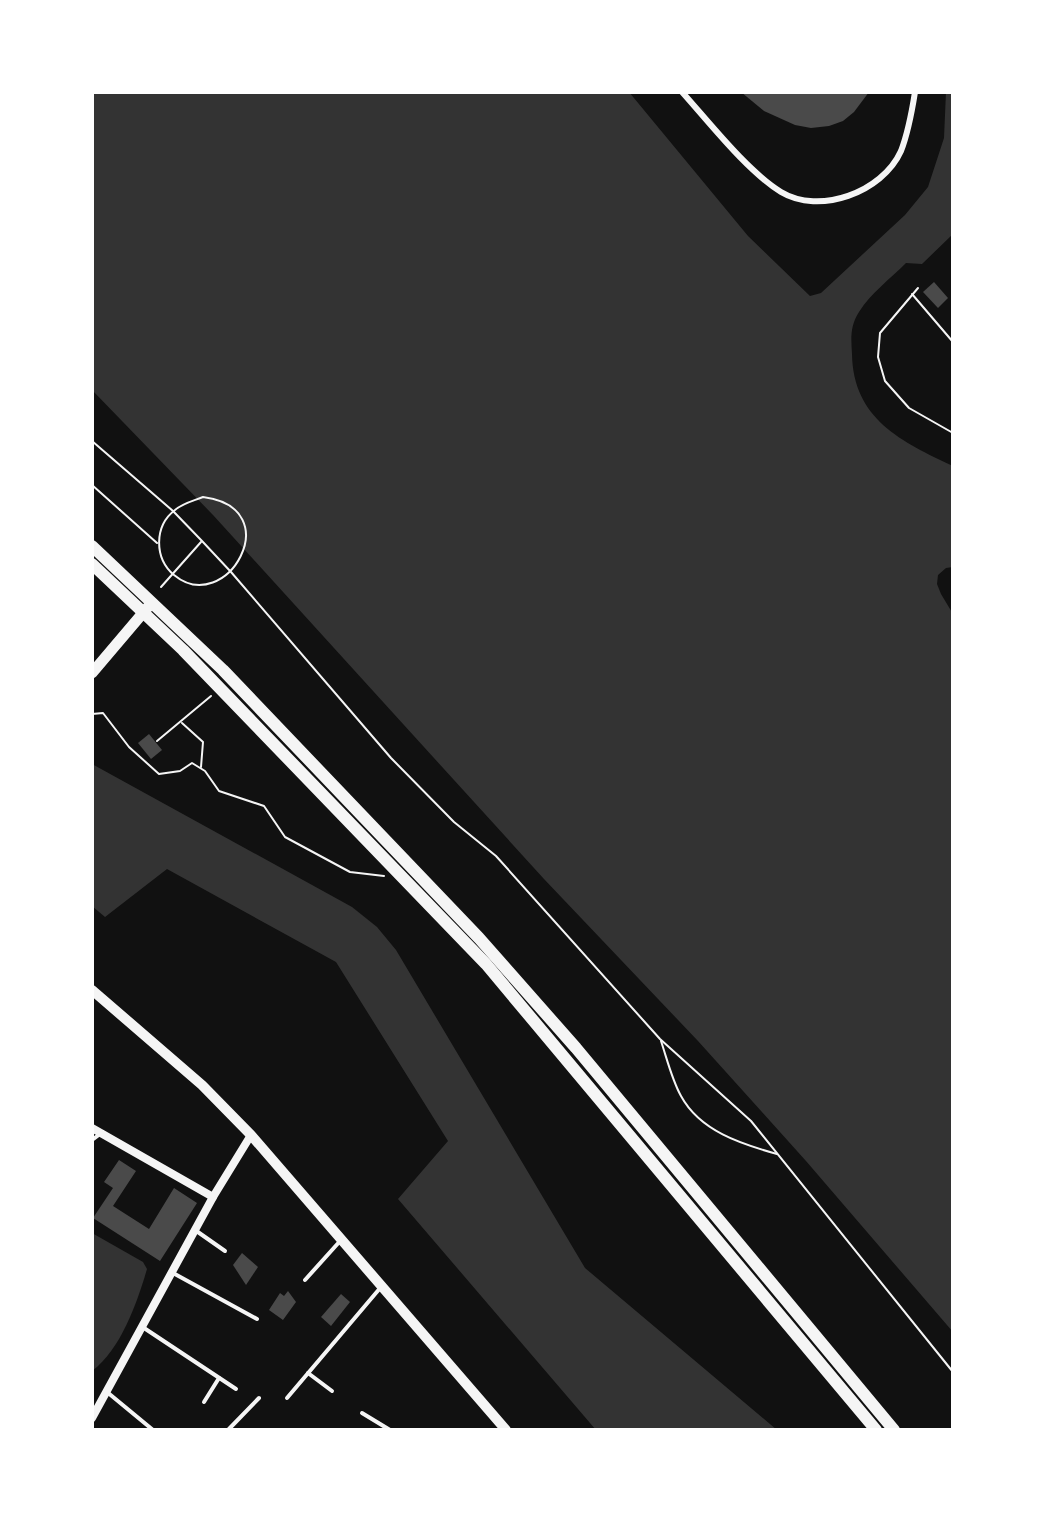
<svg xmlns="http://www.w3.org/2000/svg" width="1045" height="1522" font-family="'Exo 2',sans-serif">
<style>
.water{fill:#333}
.building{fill:#4a4a4a}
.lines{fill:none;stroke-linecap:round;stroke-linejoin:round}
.path{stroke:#f5f5f5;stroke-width:2}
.service{stroke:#f5f5f5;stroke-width:4}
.pedestrian{stroke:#f5f5f5;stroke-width:6}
.minor{stroke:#f5f5f5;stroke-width:8}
.tertiary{stroke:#f5f5f5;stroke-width:10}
.secondary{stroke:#f5f5f5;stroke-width:11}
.primary{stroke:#f5f5f5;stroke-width:12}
</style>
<rect width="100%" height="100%" fill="#111"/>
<g class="water">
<path d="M92 92H629L748 236 810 296 821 293 905 215 928 187 944 138 946 92H953V234L922 264 906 263C891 278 870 294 859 312 850 326 851 338 852 354 853 419 902 442 953 466V567L946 568 938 575 937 584 941 594 953 614V1332L806 1161 698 1041 544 879 213 515 92 390Z"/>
<polygon points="92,764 352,907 377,927 396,950 585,1268 777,1430 691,1430 688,1428 684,1430 596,1430 398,1199 448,1141 336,962 167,869 105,917 92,906"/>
<path d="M92 1233 143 1262 147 1269C137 1303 121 1349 92 1371Z"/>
</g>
<g class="building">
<polygon points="741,92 869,92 854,112 843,121 829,126 811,128 795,125 764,111"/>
<polygon points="934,282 948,298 938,308 923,292"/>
<polygon points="149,734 162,750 151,759 138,743"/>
<polygon points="119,1160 136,1171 113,1206 149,1229 174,1188 197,1203 160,1261 93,1218 113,1188 104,1182"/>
<polygon points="242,1253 258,1267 246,1285 233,1265"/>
<polygon points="288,1291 296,1302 283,1320 269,1310 280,1293 284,1296"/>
<polygon points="341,1294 350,1302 331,1326 321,1317"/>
</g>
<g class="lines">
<g class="path">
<polyline points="918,288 880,333 878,357 885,381 909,408 953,433"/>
<polyline points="912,294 953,342"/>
<polyline points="92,441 173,511 202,541 231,572 391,758 454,822 496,856 660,1039 751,1121 953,1372"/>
<polyline points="92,485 157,543"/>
<path d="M203 497C290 508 226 618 174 575 154 558 154 526 175 510 183 503 193 501 203 497Z"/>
<polyline points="161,587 201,542"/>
<polyline points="92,714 103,713 129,747 159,774 180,771 192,763 205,771 219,791 264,806 285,837 350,872 384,876"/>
<polyline points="182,723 203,742 201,767"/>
<polyline points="157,741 211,696"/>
<path d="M661 1041C667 1059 672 1080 681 1096 700 1131 741 1144 777 1154"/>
</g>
<g class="service">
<polyline points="92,1140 100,1134"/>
<polyline points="195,1230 225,1251"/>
<polyline points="173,1273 257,1319"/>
<polyline points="305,1280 341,1240"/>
<polyline points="144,1328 236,1389"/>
<polyline points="308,1373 332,1391"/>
<polyline points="107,1392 153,1430"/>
<polyline points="287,1398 381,1287"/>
<polyline points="204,1402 219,1378"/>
<polyline points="362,1413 390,1430"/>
<polyline points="228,1430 259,1398"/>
</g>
<path class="pedestrian" d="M682 92C709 122 747 171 781 192 819 215 882 193 901 151 908 133 912 111 915 92"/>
<g class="minor">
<polyline points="92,1128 213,1197"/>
<polyline points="92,1418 213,1197 251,1135"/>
</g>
<polyline class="tertiary" points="92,990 202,1085 251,1135 506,1430"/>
<polyline class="secondary" points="92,673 148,607"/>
<g class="primary">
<polyline points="92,546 223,670 479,938 576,1048 894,1430"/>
<polyline points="92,564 183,650 486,964 876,1430"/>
</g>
</g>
<rect width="1045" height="1522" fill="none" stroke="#ffffff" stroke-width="188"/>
</svg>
